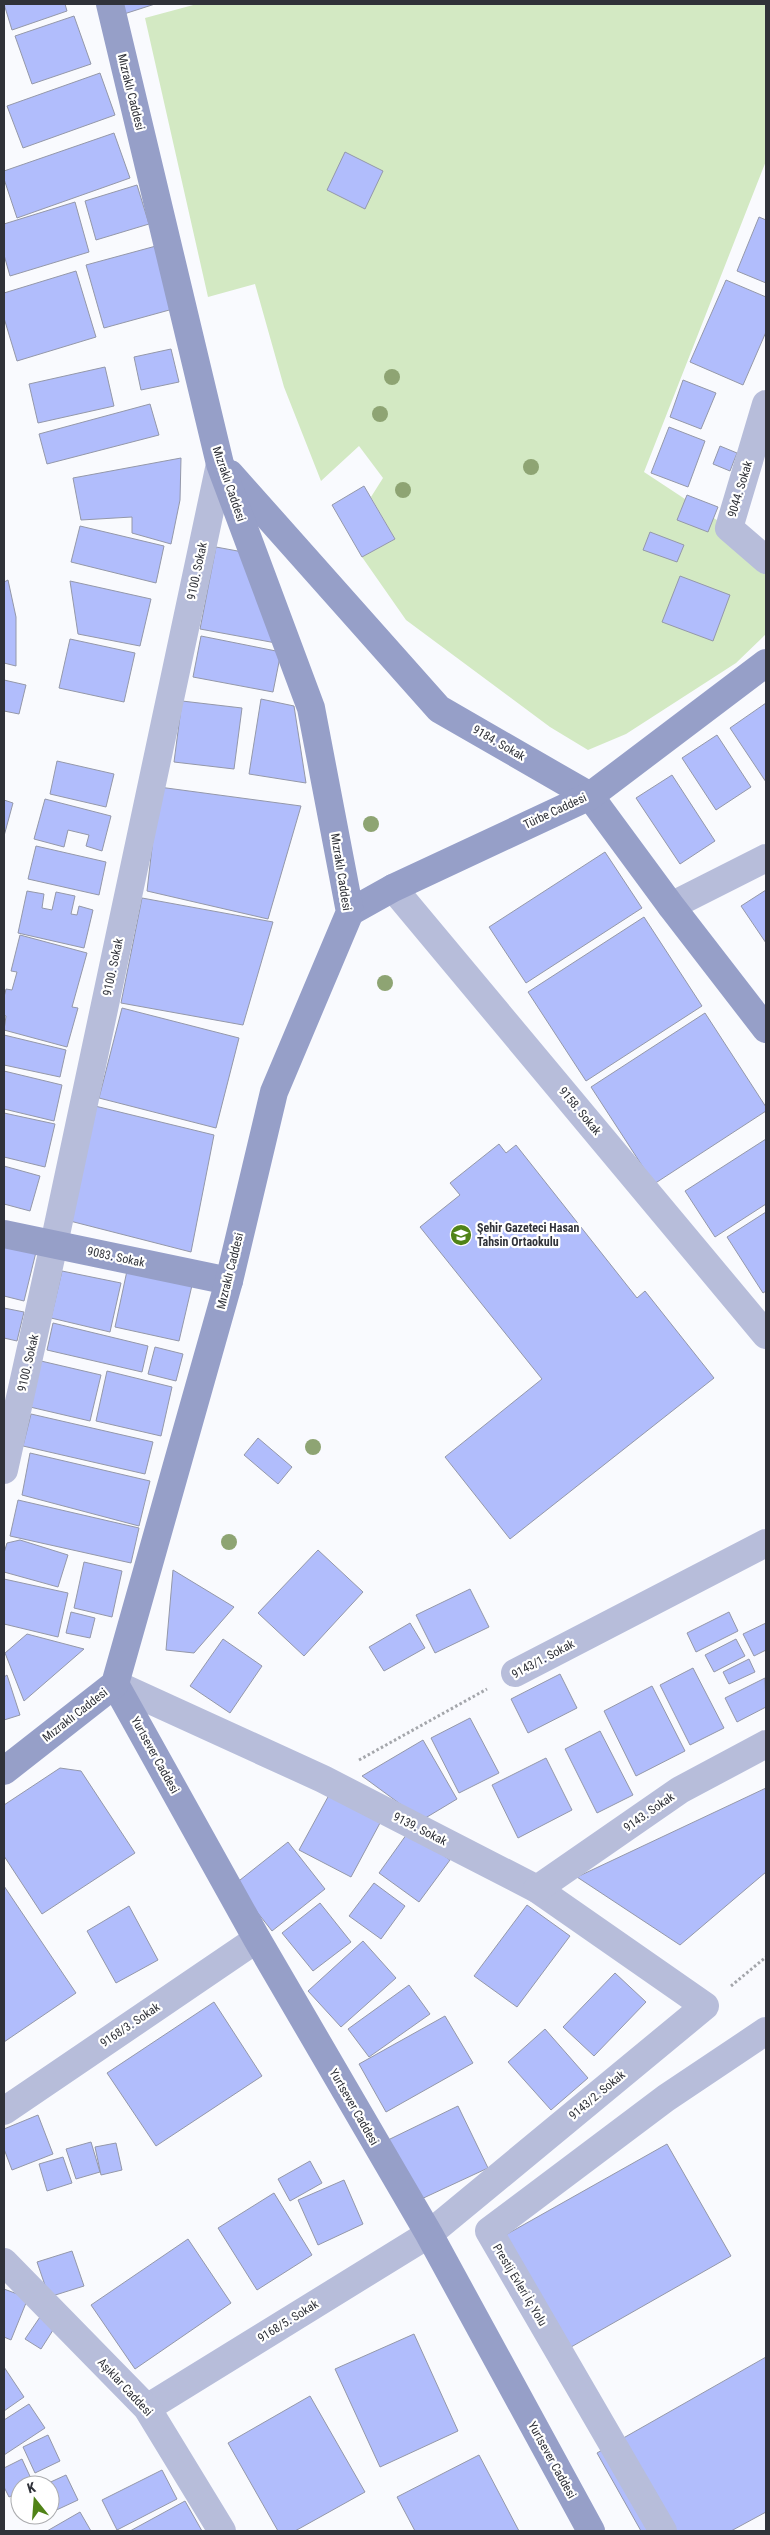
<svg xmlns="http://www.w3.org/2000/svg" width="770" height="2535" font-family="'Roboto Condensed',sans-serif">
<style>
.green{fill:#d3e9c3}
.building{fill:#b1bdfc;stroke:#9498a9}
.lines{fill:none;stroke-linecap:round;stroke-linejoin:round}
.path{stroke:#a4a6ab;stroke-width:3;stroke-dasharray:2.5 2.5;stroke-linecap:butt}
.street{stroke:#b7bdda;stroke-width:28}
.secondary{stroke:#969fc8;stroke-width:28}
.tree{fill:#8ea473}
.labels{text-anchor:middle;stroke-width:4.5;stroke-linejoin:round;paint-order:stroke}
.street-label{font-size:12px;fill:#303239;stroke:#fff}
.poi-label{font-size:12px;font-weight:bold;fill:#303239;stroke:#fff;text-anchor:start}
</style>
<rect width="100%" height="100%" fill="#f9fafe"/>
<polygon class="green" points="197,4 766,4 766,161 644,472 729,528 766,560 766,634 736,663 626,734 588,750 550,727 406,620 362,557 395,539 371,497 383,478 359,446 321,481 284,387 255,284 208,297 145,18"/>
<g class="building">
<polygon points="4,4 65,4 67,11 12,30"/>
<polygon points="121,4 155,4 124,14"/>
<polygon points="74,16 91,64 32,84 15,36"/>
<polygon points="100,73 115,115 23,148 7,106"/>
<polygon points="114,133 130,178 17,218 4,179 4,171"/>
<polygon points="345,152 383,171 365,209 327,190"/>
<polygon points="137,185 149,224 96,240 85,201"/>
<polygon points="75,202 89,252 10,276 4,255 4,224"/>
<polygon points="759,217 766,220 766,283 737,271"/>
<polygon points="156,246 173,309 104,328 86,265"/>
<polygon points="76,271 96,337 17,361 4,318 4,293"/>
<polygon points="726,280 766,297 766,332 743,385 690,362"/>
<polygon points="171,349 179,382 141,390 134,357"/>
<polygon points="105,367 114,406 38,423 29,384"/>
<polygon points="683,380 716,393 701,429 670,417"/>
<polygon points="150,404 159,435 47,464 39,434"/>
<polygon points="669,427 705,441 688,487 651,473"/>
<polygon points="720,446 737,453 730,471 713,464"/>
<polygon points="181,458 180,500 171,544 132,533 132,517 81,520 73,478"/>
<polygon points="364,486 395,539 362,557 332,505"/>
<polygon points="687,495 718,507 708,532 677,520"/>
<polygon points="80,526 164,546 156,583 71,562"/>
<polygon points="650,532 684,545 677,562 643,550"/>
<polygon points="216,547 243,552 276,643 200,629"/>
<polygon points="680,576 730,595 713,641 662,622"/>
<polygon points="8,580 16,617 16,666 4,663 4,582"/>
<polygon points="70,581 151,599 140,646 78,634"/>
<polygon points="201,636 281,652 273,692 193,677"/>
<polygon points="70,639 135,653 124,702 59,688"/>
<polygon points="4,680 26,685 19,714 4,711"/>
<polygon points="261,699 294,706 306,783 249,774"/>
<polygon points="182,701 242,708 234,769 174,762"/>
<polygon points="766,703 766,782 730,728"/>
<polygon points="717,735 751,787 716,810 682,758"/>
<polygon points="57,761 114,774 106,807 50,794"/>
<polygon points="672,775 715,841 680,864 636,798"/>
<polygon points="159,787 301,806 268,919 147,891"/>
<polygon points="45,799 111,816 102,851 86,846 89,835 68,830 64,847 34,839"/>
<polygon points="4,800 13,803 4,836"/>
<polygon points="36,846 106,862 99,895 28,879"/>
<polygon points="605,852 642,908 526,983 489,927"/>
<polygon points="766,890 766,943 741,906"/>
<polygon points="27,891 44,894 42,908 52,910 56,892 75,896 71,914 77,915 79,906 93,910 84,948 18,933"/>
<polygon points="142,898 273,922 243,1025 121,1003"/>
<polygon points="644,917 702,1006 586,1081 528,992"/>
<polygon points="20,935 87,953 72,1007 78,1008 67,1047 4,1030 6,1016 4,1015 4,997 6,989 12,990 17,972 11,971"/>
<polygon points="122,1008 239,1038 216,1128 99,1098"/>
<polygon points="705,1013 766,1107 766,1111 654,1184 591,1087"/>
<polygon points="4,1035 66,1050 60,1077 4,1065"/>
<polygon points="4,1071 62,1085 54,1121 4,1109"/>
<polygon points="95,1106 214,1135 191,1252 70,1221"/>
<polygon points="4,1113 55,1124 45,1167 4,1157"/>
<polygon points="766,1139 766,1204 715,1237 685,1191"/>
<polygon points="499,1144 506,1153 516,1145 637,1298 645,1291 714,1378 510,1539 445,1457 542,1379 420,1227 460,1195 450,1183"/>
<polygon points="4,1166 40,1176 30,1211 4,1204"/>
<polygon points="766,1212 766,1291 763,1293 727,1237"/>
<polygon points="4,1245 36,1252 24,1301 4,1296"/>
<polygon points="128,1266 193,1281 179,1341 115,1327"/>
<polygon points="62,1271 121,1283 110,1332 51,1318"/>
<polygon points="4,1308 24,1312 17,1341 4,1338"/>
<polygon points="53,1323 148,1346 142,1372 47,1350"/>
<polygon points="155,1347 183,1354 176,1381 148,1374"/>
<polygon points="41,1361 101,1375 90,1421 30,1407"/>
<polygon points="107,1371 172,1387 161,1436 96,1421"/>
<polygon points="31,1414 153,1442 145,1474 23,1446"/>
<polygon points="258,1438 292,1467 278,1484 244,1455"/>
<polygon points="30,1453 150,1481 139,1526 22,1495"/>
<polygon points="18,1500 139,1528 131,1563 10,1536"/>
<polygon points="20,1540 68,1555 58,1587 4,1572 4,1553 7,1543"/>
<polygon points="318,1550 363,1592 304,1656 258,1613"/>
<polygon points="84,1562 122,1571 112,1617 74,1608"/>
<polygon points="173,1570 234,1607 194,1653 166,1650"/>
<polygon points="4,1579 68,1593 58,1637 4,1624"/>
<polygon points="470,1589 489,1627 435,1653 416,1615"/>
<polygon points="71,1612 95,1618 90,1638 66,1633"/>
<polygon points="729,1612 738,1631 696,1652 687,1633"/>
<polygon points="410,1623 425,1648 384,1671 369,1647"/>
<polygon points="766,1623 766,1650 754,1656 743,1634"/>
<polygon points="27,1634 84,1649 24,1701 5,1653"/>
<polygon points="223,1639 262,1666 230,1713 190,1686"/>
<polygon points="736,1639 745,1656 714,1672 705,1655"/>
<polygon points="749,1659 755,1672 729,1684 723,1672"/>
<polygon points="693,1668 724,1728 690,1745 660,1685"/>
<polygon points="560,1674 577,1708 528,1733 511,1699"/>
<polygon points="7,1675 20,1715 4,1720 4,1677"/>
<polygon points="765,1678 766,1707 737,1722 725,1698"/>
<polygon points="652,1686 685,1751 636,1776 604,1711"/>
<polygon points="470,1718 499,1773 459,1793 431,1738"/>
<polygon points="600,1731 633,1795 597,1813 565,1749"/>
<polygon points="423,1740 457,1799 422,1820 362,1776"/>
<polygon points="546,1758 572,1810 518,1838 492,1785"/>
<polygon points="60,1768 81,1771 135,1853 42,1914 4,1856 4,1805"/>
<polygon points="766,1788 766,1872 680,1945 577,1877"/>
<polygon points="329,1795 380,1823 351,1877 299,1850"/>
<polygon points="409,1831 450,1860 419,1902 379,1873"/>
<polygon points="288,1842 325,1889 272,1931 235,1884"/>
<polygon points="374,1883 405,1906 381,1939 349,1916"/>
<polygon points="4,1886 76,1993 4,2042"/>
<polygon points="320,1903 351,1942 313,1971 282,1933"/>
<polygon points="527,1905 570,1936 517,2007 474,1976"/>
<polygon points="129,1906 158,1960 116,1983 87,1931"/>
<polygon points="363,1941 396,1978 341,2027 308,1991"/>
<polygon points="615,1973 646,2002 594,2056 563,2027"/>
<polygon points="409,1985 430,2014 369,2057 348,2029"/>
<polygon points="214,2002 262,2076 156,2146 107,2073"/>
<polygon points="445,2016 473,2063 386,2112 359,2064"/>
<polygon points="545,2029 588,2078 551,2110 508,2062"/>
<polygon points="458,2106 488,2168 417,2201 388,2140"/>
<polygon points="38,2115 53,2154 12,2170 4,2149 4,2129"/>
<polygon points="91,2142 100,2172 76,2179 66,2149"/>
<polygon points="116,2143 122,2170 101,2175 95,2147"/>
<polygon points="667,2144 731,2256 557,2355 493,2242"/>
<polygon points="63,2157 72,2183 47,2191 39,2164"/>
<polygon points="310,2161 322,2183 290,2201 278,2179"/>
<polygon points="344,2180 363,2224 318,2245 298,2200"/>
<polygon points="274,2193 312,2255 257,2290 218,2228"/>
<polygon points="188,2239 231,2303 135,2369 91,2305"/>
<polygon points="72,2251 84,2286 49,2297 37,2262"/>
<polygon points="4,2289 28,2298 11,2340 4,2337"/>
<polygon points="40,2317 55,2327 41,2349 25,2339"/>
<polygon points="414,2334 458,2431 380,2467 335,2369"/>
<polygon points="766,2357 766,2512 731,2531 641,2531 597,2453"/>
<polygon points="4,2367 24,2397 4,2411"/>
<polygon points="310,2396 365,2492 295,2531 278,2531 228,2443"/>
<polygon points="29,2404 45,2428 4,2455 4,2420"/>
<polygon points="48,2435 60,2461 35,2473 23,2447"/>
<polygon points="479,2455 519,2531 415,2531 397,2497"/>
<polygon points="22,2459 34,2485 20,2485 20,2492 9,2497 4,2487 4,2468"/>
<polygon points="162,2470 177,2499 117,2530 102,2500"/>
<polygon points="66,2475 78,2500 50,2513 50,2485 44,2485"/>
<polygon points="185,2501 202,2531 130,2531"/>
<polygon points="80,2512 91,2531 47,2531"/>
</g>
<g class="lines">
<g class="path">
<polyline points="359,1760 487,1689"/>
<polyline points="731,1986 766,1957"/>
</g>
<g class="street">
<polyline points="766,404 729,528 766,560"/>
<polyline points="393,888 766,1335"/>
<polyline points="671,906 766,858"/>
<polyline points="4,1470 54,1244 220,464"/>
<polyline points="515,1673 766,1543"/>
<polyline points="115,1684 323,1779 537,1889 705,2006 429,2234 147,2408"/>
<polyline points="537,1889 680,1790 766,1744"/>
<polyline points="4,2111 257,1939"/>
<polyline points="4,2262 147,2408 222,2531"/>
<polyline points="663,2531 489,2231 666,2098 766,2031"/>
</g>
<g class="secondary">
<polyline points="230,474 439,709 590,796 671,906 766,1029"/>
<polyline points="350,912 393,888 590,796 766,663"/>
<polyline points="4,1234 229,1281"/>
<polyline points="115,1684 257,1939 429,2234 591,2531"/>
<polyline points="4,1771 115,1684 229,1281 274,1092 350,912 311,708 220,464 110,4"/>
</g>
</g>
<g class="tree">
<circle cx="392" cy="377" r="8"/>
<circle cx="380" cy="414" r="8"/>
<circle cx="531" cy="467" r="8"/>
<circle cx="403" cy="490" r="8"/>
<circle cx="371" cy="824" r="8"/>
<circle cx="385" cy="983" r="8"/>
<circle cx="313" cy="1447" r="8"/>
<circle cx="229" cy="1542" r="8"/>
</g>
<defs>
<g id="school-disc" transform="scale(1.125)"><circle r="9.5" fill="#508317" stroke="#fff"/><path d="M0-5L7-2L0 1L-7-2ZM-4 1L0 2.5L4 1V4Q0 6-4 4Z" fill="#fff"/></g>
</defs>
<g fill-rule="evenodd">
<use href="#school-disc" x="461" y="1235"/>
</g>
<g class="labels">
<g class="street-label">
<text transform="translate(131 92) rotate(76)" y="4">Mızraklı Caddesi</text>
<text transform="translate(229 484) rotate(71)" y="4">Mızraklı Caddesi</text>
<text transform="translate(740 489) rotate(-73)" y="4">9044. Sokak</text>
<text transform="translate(197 571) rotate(-78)" y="4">9100. Sokak</text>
<text transform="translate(499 743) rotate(30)" y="4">9184. Sokak</text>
<text transform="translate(555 811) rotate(-25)" y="4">Türbe Caddesi</text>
<text transform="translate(341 872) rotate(81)" y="4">Mızraklı Caddesi</text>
<text transform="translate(113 967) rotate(-78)" y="4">9100. Sokak</text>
<text transform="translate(580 1111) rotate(50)" y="4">9158. Sokak</text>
<text transform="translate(116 1257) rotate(12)" y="4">9083. Sokak</text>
<text transform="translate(230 1271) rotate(-76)" y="4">Mızraklı Caddesi</text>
<text transform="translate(28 1363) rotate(-77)" y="4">9100. Sokak</text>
<text transform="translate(543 1659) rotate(-28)" y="4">9143/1. Sokak</text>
<text transform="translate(75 1715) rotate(-38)" y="4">Mızraklı Caddesi</text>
<text transform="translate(155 1755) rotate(61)" y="4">Yurtsever Caddesi</text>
<text transform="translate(649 1812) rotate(-35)" y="4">9143. Sokak</text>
<text transform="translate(420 1829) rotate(27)" y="4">9139. Sokak</text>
<text transform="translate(130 2025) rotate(-34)" y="4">9168/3. Sokak</text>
<text transform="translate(597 2095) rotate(-40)" y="4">9143/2. Sokak</text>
<text transform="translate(354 2107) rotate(60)" y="4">Yurtsever Caddesi</text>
<text transform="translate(520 2285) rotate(59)" y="4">Prestij Evleri İç Yolu</text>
<text transform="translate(288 2321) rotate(-32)" y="4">9168/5. Sokak</text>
<text transform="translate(125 2387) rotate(47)" y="4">Aşıklar Caddesi</text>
<text transform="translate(552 2460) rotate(61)" y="4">Yurtsever Caddesi</text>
</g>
<g class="poi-label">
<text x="477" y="1232">Şehir Gazeteci Hasan<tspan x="477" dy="14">Tahsin Ortaokulu</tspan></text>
</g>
</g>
<rect width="770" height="2535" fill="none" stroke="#303239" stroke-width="10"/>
<g transform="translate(35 2500) rotate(343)"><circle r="24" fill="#ffffff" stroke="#acadb0"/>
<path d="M0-4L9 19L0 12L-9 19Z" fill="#508317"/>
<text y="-8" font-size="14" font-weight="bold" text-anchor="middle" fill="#303239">K</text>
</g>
</svg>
